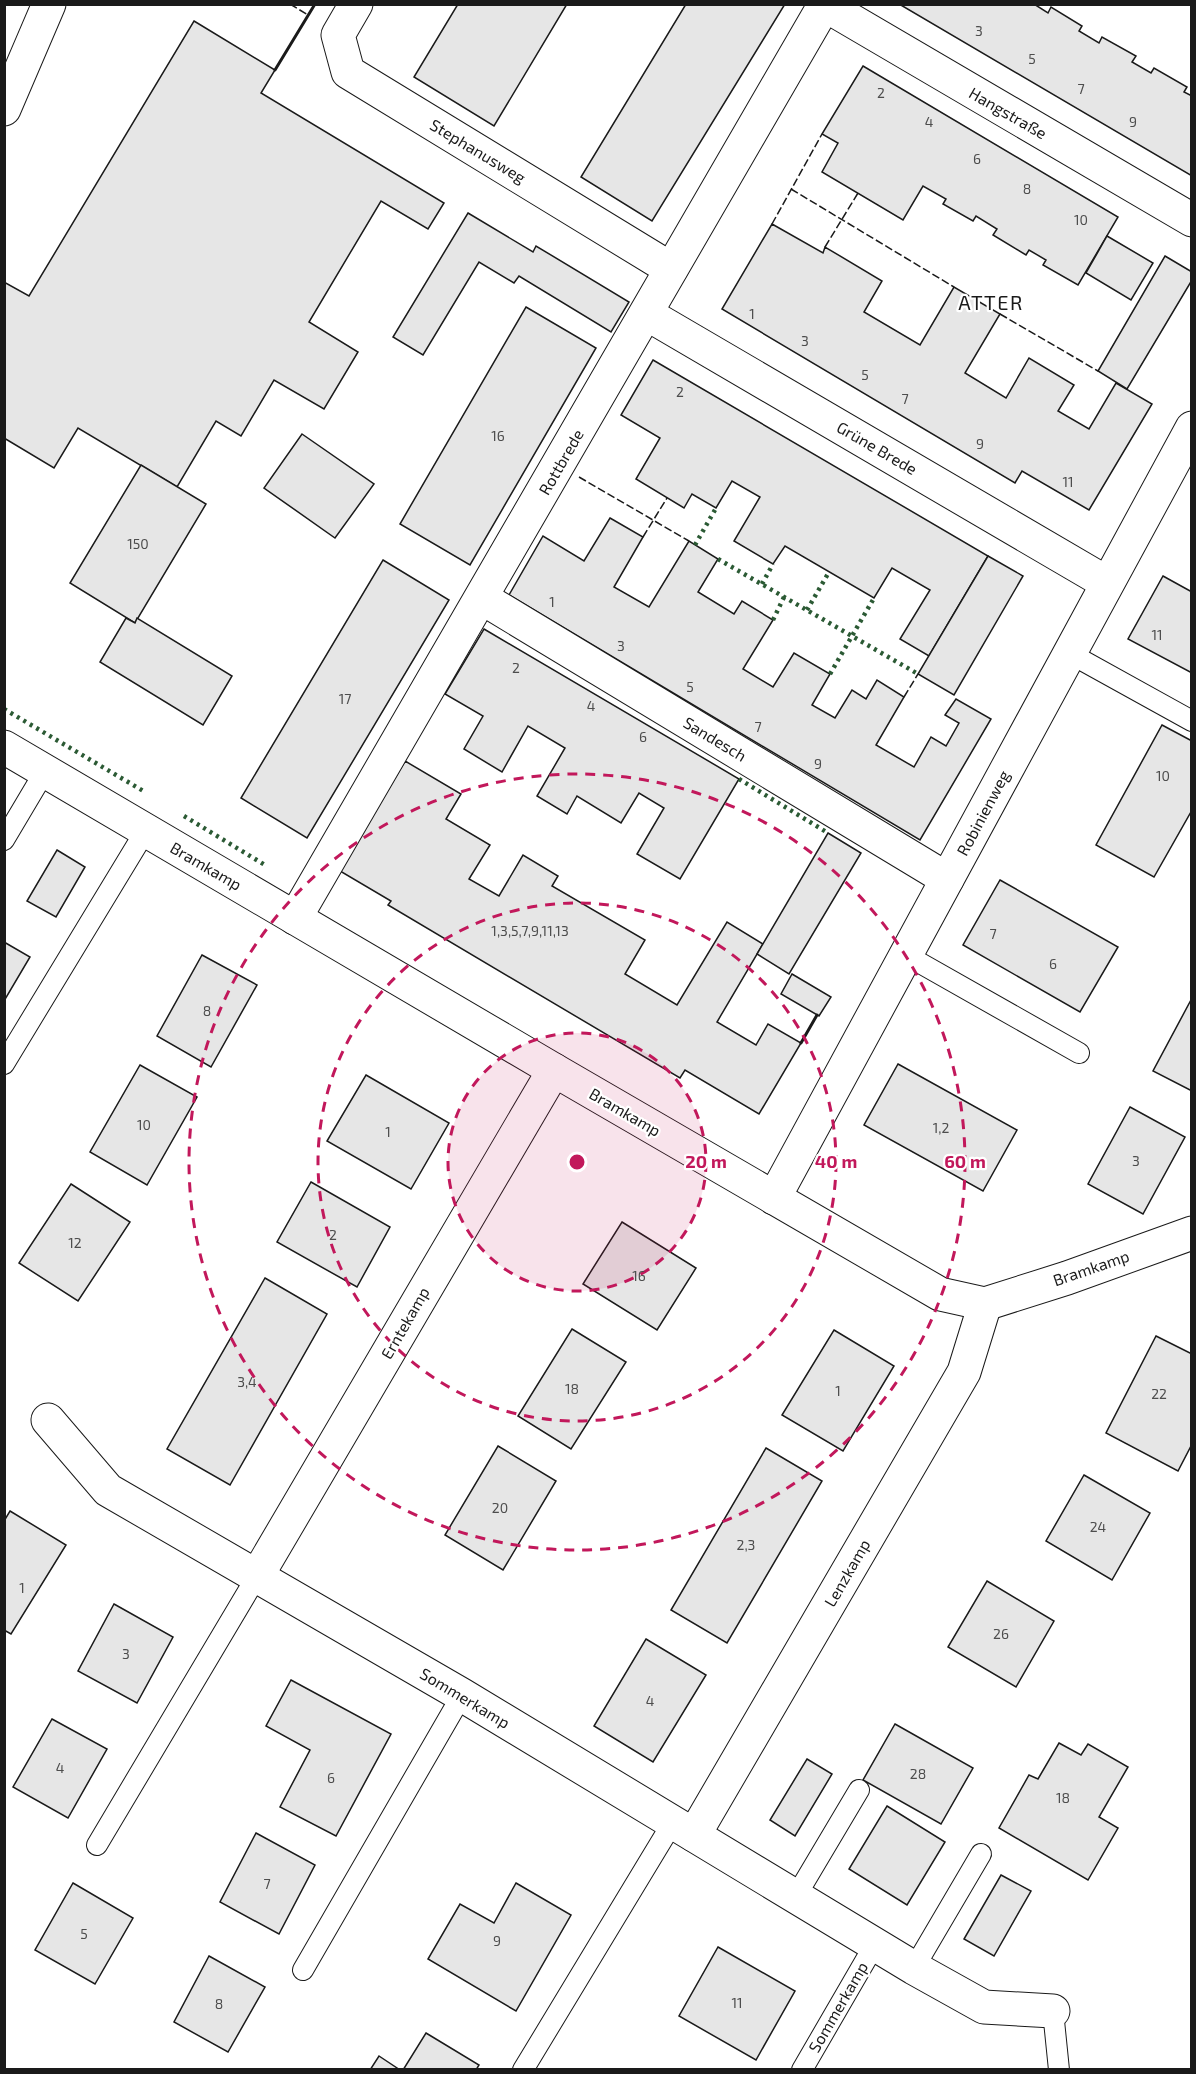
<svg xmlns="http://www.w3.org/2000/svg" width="1196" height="2074" font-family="'Exo 2',sans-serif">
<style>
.building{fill:#e6e6e6;stroke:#1a1a1a;stroke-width:1.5}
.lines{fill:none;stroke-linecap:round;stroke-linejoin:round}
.lane-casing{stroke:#1a1a1a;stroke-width:22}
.street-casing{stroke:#1a1a1a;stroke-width:35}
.secondary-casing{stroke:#1a1a1a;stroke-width:35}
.lane{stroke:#fff;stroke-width:20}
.street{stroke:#fff;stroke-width:33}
.secondary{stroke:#fff;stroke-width:33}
.hedge{stroke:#2b5a34;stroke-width:4.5;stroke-dasharray:3 4.5;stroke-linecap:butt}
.fence{stroke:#1a1a1a;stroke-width:1.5;stroke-dasharray:8 3;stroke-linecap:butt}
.wall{stroke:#1a1a1a;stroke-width:3}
.ring{fill:none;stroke:#c2185b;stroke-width:3;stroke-dasharray:10 8}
.labels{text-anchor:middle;stroke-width:4.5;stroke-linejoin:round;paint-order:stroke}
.number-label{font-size:14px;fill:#4d4d4d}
.street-label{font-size:16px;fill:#1a1a1a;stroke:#fff}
.quarter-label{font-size:20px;letter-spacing:1.5px;fill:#1a1a1a;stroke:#fff}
.centre{fill:#c2185b;stroke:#fff;stroke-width:3}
.ring-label{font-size:18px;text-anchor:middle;font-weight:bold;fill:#c2185b;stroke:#fff;stroke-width:4.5;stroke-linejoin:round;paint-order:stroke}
</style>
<rect width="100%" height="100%" fill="#fff"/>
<g class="building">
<polygon points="458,4 567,4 494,126 414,77"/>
<polygon points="686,4 785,4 652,221 581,177"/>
<polygon points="899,4 1034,4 1048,13 1051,7 1082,26 1079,31 1099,43 1102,37 1136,56 1132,62 1151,73 1154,68 1187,87 1184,92 1192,96 1192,176"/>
<polygon points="194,21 275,70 261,93 444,203 428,229 381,201 309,322 358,352 324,409 274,380 241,436 216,421 177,487 78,428 54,468 4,438 4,282 29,296"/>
<polygon points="863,66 1118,217 1078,285 1043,265 1046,260 1029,250 1026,255 993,235 997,229 976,216 973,221 943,204 946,199 923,186 903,220 822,172 838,143 822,134"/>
<polygon points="468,213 533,252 536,246 629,302 611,332 519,276 514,283 479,262 423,355 393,337"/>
<polygon points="772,224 823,253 825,247 882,281 864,312 920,345 954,287 1000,314 965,373 1006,398 1029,358 1074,385 1058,411 1089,429 1116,383 1152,404 1089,510 1022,471 1015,483 722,309"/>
<polygon points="1107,236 1153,263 1131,300 1086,273"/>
<polygon points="1165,256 1192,272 1192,280 1127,389 1098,371"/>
<polygon points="526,307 596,348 470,565 400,524"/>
<polygon points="653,360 988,556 929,656 900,639 930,590 892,568 874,598 785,546 773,564 734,541 760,497 732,481 716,508 692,494 684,508 636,479 660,438 621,415"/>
<polygon points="302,434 374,484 335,538 264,488"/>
<polygon points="141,465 206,504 135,623 70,583"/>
<polygon points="610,518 643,537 614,587 649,607 689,541 718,559 698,592 734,614 742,601 773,620 743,669 773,687 794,653 830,674 812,705 835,718 852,690 866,699 877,680 904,697 876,745 914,767 931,737 946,746 959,723 945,715 956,699 991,719 920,840 509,595 543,536 584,561"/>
<polygon points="988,556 1023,576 954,695 918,674"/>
<polygon points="383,560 449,600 307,838 241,798"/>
<polygon points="1163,576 1192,592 1192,673 1128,639"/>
<polygon points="126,618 135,623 137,618 232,676 203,725 100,662"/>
<polygon points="484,629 739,779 680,879 637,854 664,808 639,793 621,823 577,796 567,814 537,796 565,748 528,726 502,772 464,749 483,716 445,694"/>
<polygon points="1162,725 1192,741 1192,810 1154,877 1096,845"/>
<polygon points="405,761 461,794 446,819 490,845 469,879 499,896 523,855 558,876 552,886 645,940 625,974 677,1005 727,922 763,944 717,1022 756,1045 768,1024 801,1043 759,1114 685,1070 680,1078 388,905 391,901 340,871"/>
<polygon points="828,833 861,853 789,974 757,954"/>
<polygon points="57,850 85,867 56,917 27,901"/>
<polygon points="1000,880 1118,947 1080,1012 963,945"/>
<polygon points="4,942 30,957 4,1001"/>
<polygon points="202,955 257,985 211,1067 157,1036"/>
<polygon points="792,974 831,997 819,1016 781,994"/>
<polygon points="1192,998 1192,1091 1153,1071"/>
<polygon points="898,1064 1017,1130 983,1191 864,1125"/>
<polygon points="140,1065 197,1097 147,1185 90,1152"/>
<polygon points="366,1075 449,1123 411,1189 327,1141"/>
<polygon points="1130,1107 1185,1137 1143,1214 1088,1184"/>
<polygon points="311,1182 390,1227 357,1287 277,1242"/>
<polygon points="71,1184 130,1222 78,1301 19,1263"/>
<polygon points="622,1222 696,1268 657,1330 583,1284"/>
<polygon points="265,1278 327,1314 230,1485 167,1449"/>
<polygon points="572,1329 626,1362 571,1449 518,1416"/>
<polygon points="834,1330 894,1366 843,1451 782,1415"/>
<polygon points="1156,1336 1192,1354 1192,1444 1178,1471 1106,1433"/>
<polygon points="498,1446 556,1481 503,1570 445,1535"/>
<polygon points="766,1448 822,1481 727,1643 671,1610"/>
<polygon points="1084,1475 1150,1513 1112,1580 1046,1541"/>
<polygon points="10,1511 66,1545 11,1634 4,1630 4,1521"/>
<polygon points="987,1581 1054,1621 1016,1687 948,1647"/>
<polygon points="114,1604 173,1637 137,1703 78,1671"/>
<polygon points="646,1639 706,1675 653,1762 594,1726"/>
<polygon points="291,1680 391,1734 336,1836 280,1807 310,1750 266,1726"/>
<polygon points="52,1719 107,1749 68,1818 13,1787"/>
<polygon points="895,1724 973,1768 941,1824 863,1780"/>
<polygon points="1059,1743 1081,1755 1088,1744 1128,1767 1099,1817 1118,1828 1088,1880 999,1828 1029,1775 1038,1779"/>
<polygon points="807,1759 832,1774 795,1836 770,1820"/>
<polygon points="887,1806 945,1842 907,1905 849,1869"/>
<polygon points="256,1833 315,1865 279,1934 220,1902"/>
<polygon points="1001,1875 1031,1891 994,1956 964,1939"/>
<polygon points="73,1883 133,1918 95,1984 35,1950"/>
<polygon points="516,1883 571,1915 516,2011 428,1959 460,1904 494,1923"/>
<polygon points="718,1947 795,1991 756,2060 679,2016"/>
<polygon points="209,1956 265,1987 228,2052 174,2022"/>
<polygon points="426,2033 479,2065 476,2070 403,2070"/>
<polygon points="379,2056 400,2070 370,2070"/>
</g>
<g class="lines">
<g class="lane-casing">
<g id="lane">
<polyline points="1069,653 1192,721"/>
<polyline points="4,840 45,771"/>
<polyline points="906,955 1079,1053"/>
<polyline points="4,1064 146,830"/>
<polyline points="97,1845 257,1576"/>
<polyline points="796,1896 859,1790"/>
<polyline points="914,1968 981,1854"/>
<polyline points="303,1970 462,1695"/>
<polyline points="1053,2011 1059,2070"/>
<polyline points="523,2070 673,1822"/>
<polyline points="802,2070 875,1944"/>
</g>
</g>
<g class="street-casing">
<g id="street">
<polyline points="356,4 338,35 348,72 671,269"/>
<polyline points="825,5 1192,220"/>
<polyline points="647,314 1107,583"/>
<polyline points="482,598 947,879"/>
<polyline points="4,747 554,1070 940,1294 985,1304 1067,1278 1192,1233"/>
<polyline points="295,918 825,4"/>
<polyline points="774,1198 1192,428"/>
<polyline points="48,1420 108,1490 462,1695 914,1968 984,2007 1053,2011"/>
<polyline points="257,1576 554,1070"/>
<polyline points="694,1835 964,1372 985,1304"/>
</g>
</g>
<g class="secondary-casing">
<polyline id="secondary" points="4,109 49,4"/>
</g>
<use href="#lane" class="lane"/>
<use href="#street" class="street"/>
<use href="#secondary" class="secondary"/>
<g class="hedge">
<polyline points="695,545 716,508"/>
<polyline points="718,559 918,674"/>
<polyline points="762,584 773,564"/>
<polyline points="807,610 829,572"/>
<polyline points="773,620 784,597"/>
<polyline points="830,674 874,598"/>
<polyline points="4,709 145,792"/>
<polyline points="739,779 828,833"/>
<polyline points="184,816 265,865"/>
</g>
<g class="fence">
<polyline points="290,4 308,15"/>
<polyline points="791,189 954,287"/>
<polyline points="772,224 822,134"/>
<polyline points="825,247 858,193"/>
<polyline points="1000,314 1098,371"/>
<polyline points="579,477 689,541"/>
<polyline points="643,537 667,498"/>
<polyline points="904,697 918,674"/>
</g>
<g class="wall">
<polyline points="275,70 315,4"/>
<polyline points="801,1043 817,1015"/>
</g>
</g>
<circle cx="577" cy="1162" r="129" fill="#c2185b" fill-opacity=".12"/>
<g class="ring">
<circle cx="577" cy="1162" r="129"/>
<circle cx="577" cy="1162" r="259"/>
<circle cx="577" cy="1162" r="388"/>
</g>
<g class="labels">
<g class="number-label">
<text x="979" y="36">3</text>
<text x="1032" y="64">5</text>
<text x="1081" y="94">7</text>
<text x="881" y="98">2</text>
<text x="929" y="127">4</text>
<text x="1133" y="127">9</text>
<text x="977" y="164">6</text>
<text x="1027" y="194">8</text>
<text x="1081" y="225">10</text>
<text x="752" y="319">1</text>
<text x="805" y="346">3</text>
<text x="865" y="380">5</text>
<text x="680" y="397">2</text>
<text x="905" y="404">7</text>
<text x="498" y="441">16</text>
<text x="980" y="449">9</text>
<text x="1068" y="487">11</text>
<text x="138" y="549">150</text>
<text x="552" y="607">1</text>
<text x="1157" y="640">11</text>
<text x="621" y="651">3</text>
<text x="516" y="673">2</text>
<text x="690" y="692">5</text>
<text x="345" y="704">17</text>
<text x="591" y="711">4</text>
<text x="758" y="732">7</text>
<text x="643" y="742">6</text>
<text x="818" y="769">9</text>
<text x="1163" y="781">10</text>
<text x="530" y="936">1,3,5,7,9,11,13</text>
<text x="993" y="939">7</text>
<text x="1053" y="969">6</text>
<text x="207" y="1016">8</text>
<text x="144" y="1130">10</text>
<text x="941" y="1133">1,2</text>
<text x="388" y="1137">1</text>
<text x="1136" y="1166">3</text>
<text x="333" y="1240">2</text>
<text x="75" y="1248">12</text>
<text x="639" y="1281">16</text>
<text x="247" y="1387">3,4</text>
<text x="572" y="1394">18</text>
<text x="838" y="1396">1</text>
<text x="1159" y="1399">22</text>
<text x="500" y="1513">20</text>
<text x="1098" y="1532">24</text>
<text x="746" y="1550">2,3</text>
<text x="22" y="1593">1</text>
<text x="1001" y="1639">26</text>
<text x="126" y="1659">3</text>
<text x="650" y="1706">4</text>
<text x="60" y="1773">4</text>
<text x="918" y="1779">28</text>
<text x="331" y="1783">6</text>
<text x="1063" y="1803">18</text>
<text x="267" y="1889">7</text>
<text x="84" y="1939">5</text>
<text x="497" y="1946">9</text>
<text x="737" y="2008">11</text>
<text x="219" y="2009">8</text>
</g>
<g class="street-label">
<text transform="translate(1008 113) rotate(30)" y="6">Hangstraße</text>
<text transform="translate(478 151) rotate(31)" y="6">Stephanusweg</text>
<text transform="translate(877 448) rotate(30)" y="6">Grüne Brede</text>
<text transform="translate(561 462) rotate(-60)" y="6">Rottbrede</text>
<text transform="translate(715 739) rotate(31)" y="6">Sandesch</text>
<text transform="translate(983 813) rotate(-62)" y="6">Robinienweg</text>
<text transform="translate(206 866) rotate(30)" y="6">Bramkamp</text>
<text transform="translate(625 1112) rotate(30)" y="6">Bramkamp</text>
<text transform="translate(1091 1268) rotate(-19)" y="6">Bramkamp</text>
<text transform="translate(405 1323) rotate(-60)" y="6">Erntekamp</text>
<text transform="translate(847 1573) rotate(-60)" y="6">Lenzkamp</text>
<text transform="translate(465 1698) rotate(31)" y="6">Sommerkamp</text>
<text transform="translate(838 2007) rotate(-60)" y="6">Sommerkamp</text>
</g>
<g class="quarter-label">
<text x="991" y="310">ATTER</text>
</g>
</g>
<circle cx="577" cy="1162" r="9" class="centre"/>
<g class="ring-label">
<text x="706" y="1168">20 m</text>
<text x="836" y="1168">40 m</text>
<text x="965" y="1168">60 m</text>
</g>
<rect width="1196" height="2074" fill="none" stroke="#1a1a1a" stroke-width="12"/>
</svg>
